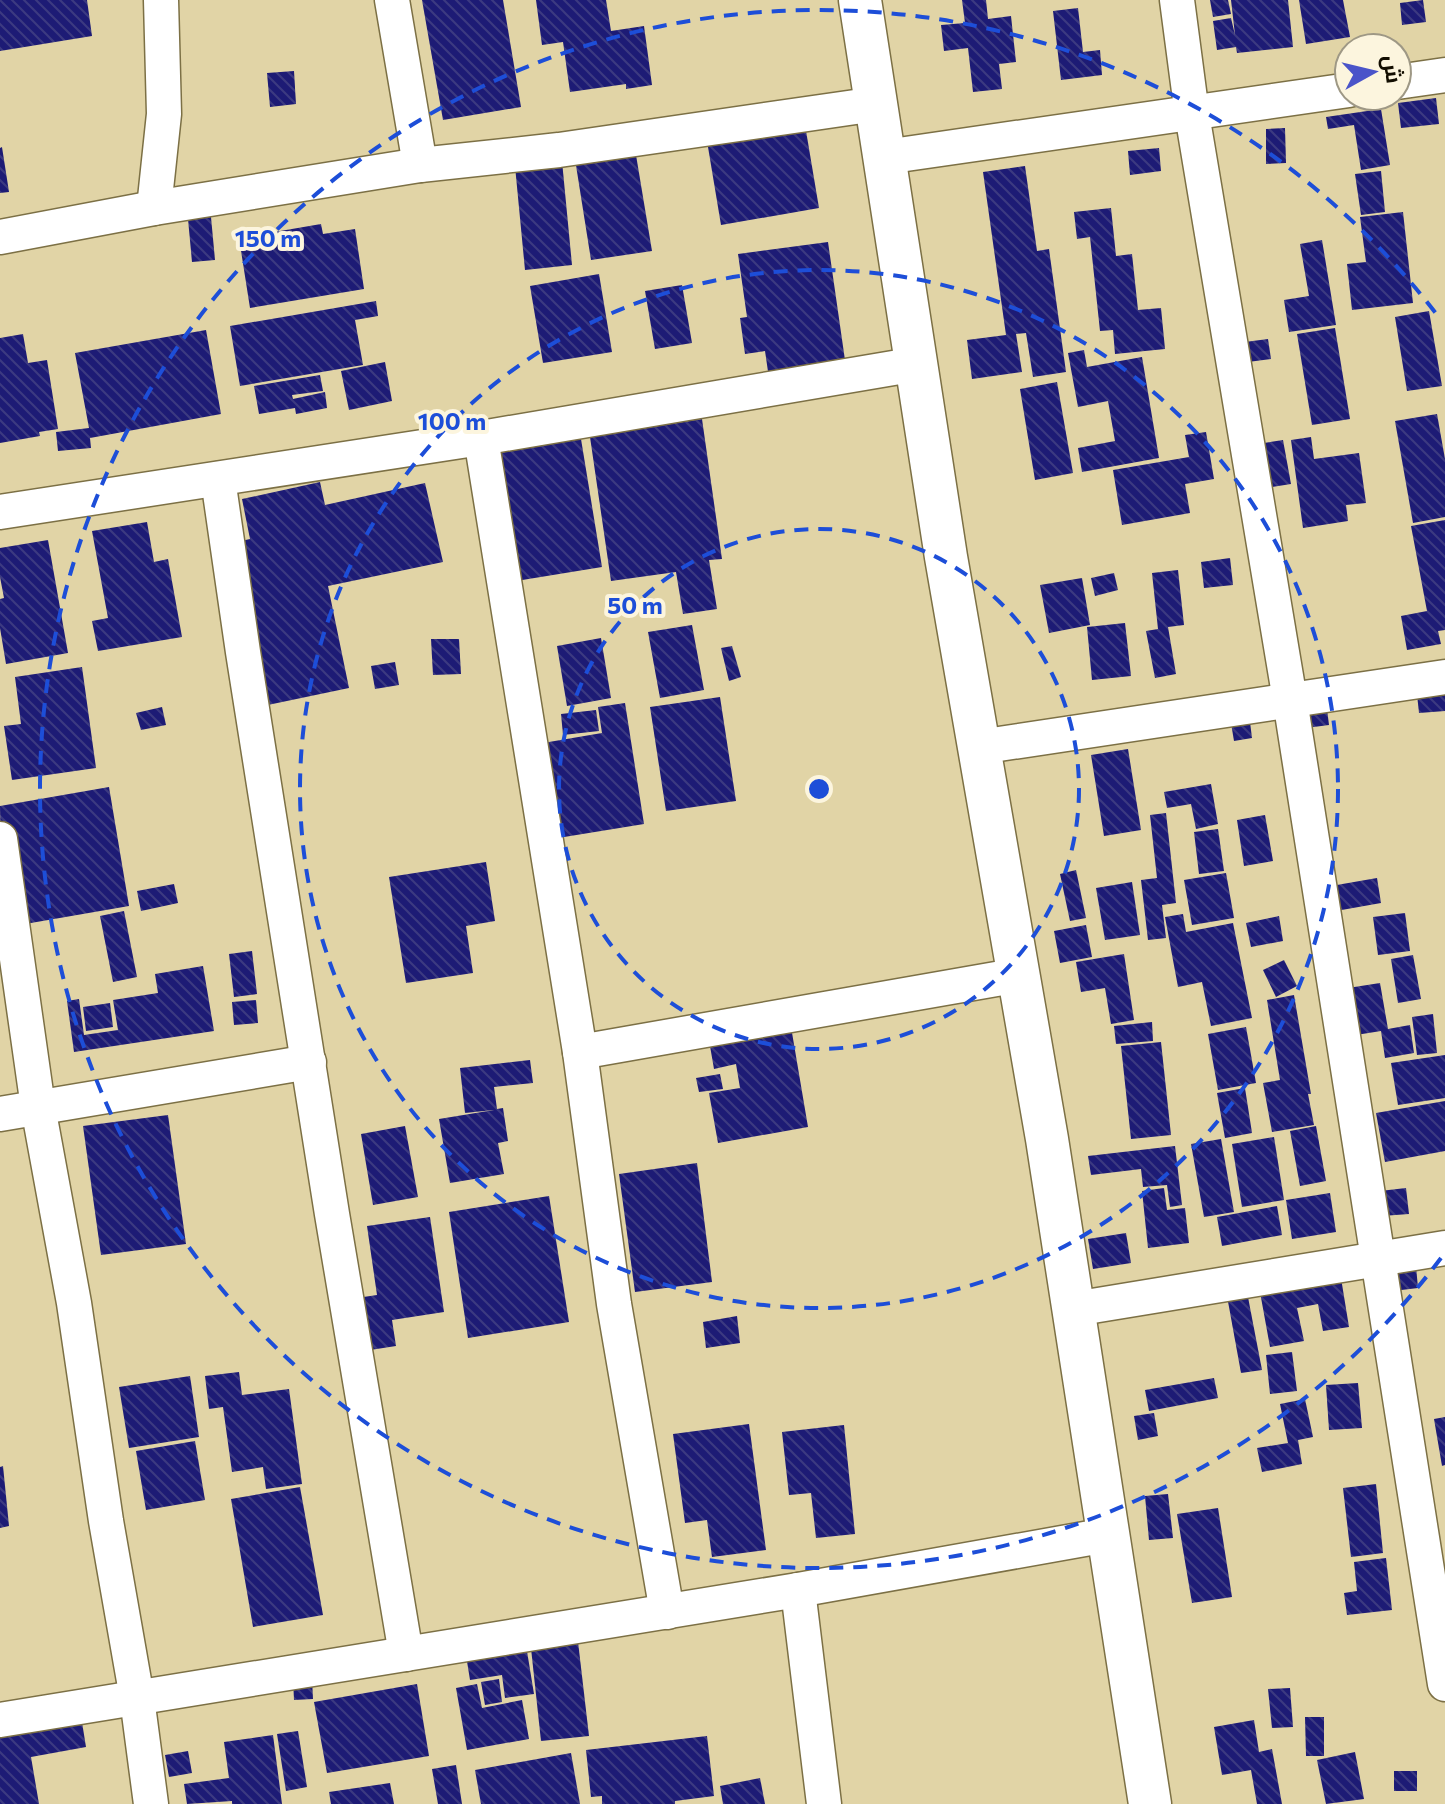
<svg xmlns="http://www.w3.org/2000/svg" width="1445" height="1804" font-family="Commissioner,Cairo,sans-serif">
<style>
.building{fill:url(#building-back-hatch)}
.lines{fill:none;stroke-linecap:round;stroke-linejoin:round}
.minor-casing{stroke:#7c7045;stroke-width:37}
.tertiary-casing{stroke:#7c7045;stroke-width:45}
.minor{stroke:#fff;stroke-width:34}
.tertiary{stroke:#fff;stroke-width:42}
.ring{fill:none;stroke:#1d4ed8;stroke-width:4;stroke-dasharray:14 10}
.centre{fill:#1d4ed8;stroke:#fcf5de;stroke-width:4}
.ring-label{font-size:24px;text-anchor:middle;font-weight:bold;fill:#1d4ed8;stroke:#fcf5de;stroke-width:8;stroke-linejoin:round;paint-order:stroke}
</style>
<defs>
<pattern id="building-back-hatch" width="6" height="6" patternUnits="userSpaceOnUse" patternTransform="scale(2)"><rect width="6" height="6" fill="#1d1b75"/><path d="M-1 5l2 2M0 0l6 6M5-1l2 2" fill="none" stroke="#3c3a81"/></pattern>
</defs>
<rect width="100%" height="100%" fill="#e1d4a6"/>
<g class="building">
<polygon points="0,0 87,0 92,36 0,51"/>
<polygon points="422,0 503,0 521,107 443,120"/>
<polygon points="536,0 606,0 611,31 644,26 652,85 626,89 626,84 570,92 563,42 542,45"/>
<polygon points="962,0 986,0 988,19 1011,16 1016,62 999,64 1002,89 973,92 968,48 944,51 941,25 965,23"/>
<polygon points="1210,0 1228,0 1231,14 1213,17"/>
<polygon points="1231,0 1288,0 1293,47 1237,53 1236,47 1217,50 1213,21 1231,18 1235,35"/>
<polygon points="1299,0 1343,0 1350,37 1306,44"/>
<polygon points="1423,0 1426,22 1402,25 1400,3"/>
<polygon points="1078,8 1083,52 1100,50 1102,75 1061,80 1053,11"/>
<polygon points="294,71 296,104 270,107 267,73"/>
<polygon points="1436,98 1439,124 1401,128 1398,103"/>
<polygon points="1381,109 1390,165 1361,170 1354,125 1328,129 1326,117"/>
<polygon points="803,113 819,208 721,225 705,129"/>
<polygon points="1285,128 1286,163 1266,164 1266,129"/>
<polygon points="2,147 9,192 0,193 0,148"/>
<polygon points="1159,148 1161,171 1130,175 1128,151"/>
<polygon points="635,149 652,251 591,260 575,159"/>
<polygon points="562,161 572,265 525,270 515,166"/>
<polygon points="1025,166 1037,251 1049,249 1066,372 1033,377 1026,333 1016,334 1022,372 972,379 967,340 1006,335 983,172"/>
<polygon points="1381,171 1385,212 1361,215 1355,174"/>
<polygon points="1111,208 1116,256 1132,254 1138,310 1161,308 1165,349 1115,354 1113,330 1100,331 1090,237 1077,239 1074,212"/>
<polygon points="1403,212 1413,303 1352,310 1347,264 1366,262 1360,217"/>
<polygon points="211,217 215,260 192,262 188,219"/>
<polygon points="321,224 323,234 355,229 364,289 250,308 239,238"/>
<polygon points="1322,240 1336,325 1289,332 1284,300 1309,296 1300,244"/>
<polygon points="828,242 848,381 771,392 765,351 745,354 740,318 747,317 738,254"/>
<polygon points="599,274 612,352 543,363 530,286"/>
<polygon points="682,285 692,343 655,349 645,291"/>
<polygon points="376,301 378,316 355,320 363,365 240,386 230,326"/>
<polygon points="1429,311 1442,386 1407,391 1395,317"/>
<polygon points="1335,328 1350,419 1312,425 1297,334"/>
<polygon points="206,330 221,414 90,438 91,448 58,451 56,432 89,428 75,353"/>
<polygon points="23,334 28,363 47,360 58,429 39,432 40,436 0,443 0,338"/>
<polygon points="1268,339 1271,359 1248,362 1245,342"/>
<polygon points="1084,350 1087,367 1142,357 1159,458 1082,472 1078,448 1115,441 1108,401 1078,407 1068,353"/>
<polygon points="385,362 392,401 349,410 341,371"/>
<polygon points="320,375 323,391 292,395 293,399 325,392 327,408 296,414 295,408 259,414 254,386"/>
<polygon points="1057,382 1073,473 1035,480 1020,389"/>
<polygon points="1437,414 1445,459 1445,517 1413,523 1395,421"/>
<polygon points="702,419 722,559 709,560 717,609 683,614 676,572 611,581 590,437"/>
<polygon points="1206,432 1214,479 1185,484 1190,513 1122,525 1113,470 1189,457 1185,435"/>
<polygon points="1311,437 1314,459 1359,453 1366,503 1346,505 1348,521 1303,528 1291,440"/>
<polygon points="581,439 602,567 510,582 488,455"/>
<polygon points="1283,440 1291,484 1272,487 1264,443"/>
<polygon points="320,482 325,505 425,483 443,562 328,586 349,688 263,706 228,544 250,539 242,499"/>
<polygon points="1445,520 1445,630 1438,631 1441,644 1407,650 1401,616 1427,611 1411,526"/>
<polygon points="147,522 154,562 168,559 182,637 98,651 92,621 108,618 92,531"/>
<polygon points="48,540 68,653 6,664 0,628 0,599 4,598 0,577 0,548"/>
<polygon points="1230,558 1233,585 1204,588 1201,562"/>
<polygon points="1178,570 1184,625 1168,627 1176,674 1155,678 1146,631 1158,629 1152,573"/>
<polygon points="1114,573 1118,590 1095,596 1091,578"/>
<polygon points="1082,578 1090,625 1049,633 1040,585"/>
<polygon points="1125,623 1131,676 1092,680 1087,627"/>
<polygon points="692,625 704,690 660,698 648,632"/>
<polygon points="601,638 611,698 567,706 557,646"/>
<polygon points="431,639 459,639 461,674 433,675"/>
<polygon points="732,646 741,677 729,681 721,648"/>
<polygon points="395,662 399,685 375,689 371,666"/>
<polygon points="82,667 96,768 12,780 4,726 21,724 15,677"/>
<polygon points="1445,682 1445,711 1419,713 1416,685"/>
<polygon points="720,697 736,801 666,811 650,707"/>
<polygon points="1326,701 1329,725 1306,728 1304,703"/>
<polygon points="625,703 644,824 558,838 543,743 602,733 598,707"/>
<polygon points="162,707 166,725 141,730 136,713"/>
<polygon points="596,710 599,731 563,735 561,714"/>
<polygon points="1249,714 1252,738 1234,741 1230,717"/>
<polygon points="1128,749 1141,830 1104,836 1091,755"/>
<polygon points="1211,784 1218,824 1196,829 1191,804 1167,808 1164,792"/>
<polygon points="109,787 129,906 2,928 0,806"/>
<polygon points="1166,813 1176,903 1162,905 1166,938 1148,940 1141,880 1157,878 1150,815"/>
<polygon points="1265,815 1273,861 1244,866 1237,820"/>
<polygon points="1218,829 1224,871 1199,874 1194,832"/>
<polygon points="486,862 495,921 466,926 473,973 406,983 389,877"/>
<polygon points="1076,870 1086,918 1070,921 1060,874"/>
<polygon points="1226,873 1234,918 1192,925 1184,880"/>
<polygon points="1377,878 1381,903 1336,911 1331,886"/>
<polygon points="1132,882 1140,935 1105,940 1096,888"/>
<polygon points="174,884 178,903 141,911 137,891"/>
<polygon points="124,911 137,977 113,982 100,916"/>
<polygon points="1405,913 1410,951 1378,955 1373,917"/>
<polygon points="1183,914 1186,932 1233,923 1252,1018 1211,1026 1202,982 1178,987 1165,917"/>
<polygon points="1279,916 1283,941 1251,947 1246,923"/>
<polygon points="1086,925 1092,957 1060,963 1054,931"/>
<polygon points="252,951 257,994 234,997 229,954"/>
<polygon points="1124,954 1134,1020 1111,1024 1105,988 1081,992 1076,962"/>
<polygon points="1413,955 1421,999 1398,1003 1391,959"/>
<polygon points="1284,960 1297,986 1276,997 1263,970"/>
<polygon points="203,966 214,1031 74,1052 67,1001 79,999 84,1035 118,1030 113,1000 158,993 155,974"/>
<polygon points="1380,983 1388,1029 1410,1025 1414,1053 1385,1058 1381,1031 1356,1035 1348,988"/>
<polygon points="1294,995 1311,1094 1308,1094 1314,1125 1272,1132 1263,1083 1280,1080 1267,1000"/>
<polygon points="256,1000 258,1023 234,1025 232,1002"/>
<polygon points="110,1003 113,1027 86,1031 83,1007"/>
<polygon points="788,1009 808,1127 718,1143 709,1093 740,1088 736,1064 714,1069 706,1023"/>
<polygon points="1433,1014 1437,1053 1417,1055 1412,1017"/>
<polygon points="1152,1022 1153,1041 1116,1044 1114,1026"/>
<polygon points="1246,1027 1256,1083 1218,1090 1208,1034"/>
<polygon points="1161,1042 1171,1135 1131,1139 1121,1046"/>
<polygon points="1445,1055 1445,1098 1398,1105 1391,1063"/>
<polygon points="530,1060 533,1083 494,1087 497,1109 503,1108 508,1141 498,1143 504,1174 450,1183 439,1119 494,1110 465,1113 460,1068"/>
<polygon points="720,1074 723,1089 699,1092 696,1078"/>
<polygon points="1245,1088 1252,1133 1225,1138 1217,1093"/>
<polygon points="1445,1101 1445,1151 1385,1162 1376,1113"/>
<polygon points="168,1115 186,1244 101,1255 83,1126"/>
<polygon points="405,1126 418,1197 373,1205 361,1134"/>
<polygon points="1316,1126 1326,1181 1300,1186 1290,1131"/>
<polygon points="1274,1137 1284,1200 1242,1207 1232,1144"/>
<polygon points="1221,1139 1234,1212 1204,1217 1191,1144"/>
<polygon points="1175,1146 1182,1205 1170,1207 1167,1185 1143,1187 1141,1169 1091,1175 1088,1156"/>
<polygon points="697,1163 712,1282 635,1292 619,1174"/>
<polygon points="1164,1188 1167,1210 1185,1208 1189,1243 1148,1248 1142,1191"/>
<polygon points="1406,1188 1409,1214 1382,1216 1380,1191"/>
<polygon points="1330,1193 1336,1232 1292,1239 1286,1200"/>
<polygon points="549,1196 569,1322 468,1338 449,1212"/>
<polygon points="1277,1206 1282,1235 1222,1246 1217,1217"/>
<polygon points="430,1217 444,1312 392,1320 396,1346 351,1353 343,1300 377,1295 367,1226"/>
<polygon points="1126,1233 1131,1263 1093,1269 1088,1239"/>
<polygon points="1416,1266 1418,1288 1393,1291 1391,1268"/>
<polygon points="1341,1278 1349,1327 1323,1331 1318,1304 1297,1308 1304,1341 1270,1347 1260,1292"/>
<polygon points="1247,1292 1262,1370 1241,1373 1227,1296"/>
<polygon points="737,1316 740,1343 706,1348 703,1322"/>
<polygon points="1292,1352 1297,1391 1270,1394 1266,1355"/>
<polygon points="239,1372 242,1395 289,1389 302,1484 266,1489 263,1467 232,1472 223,1407 209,1409 205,1376"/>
<polygon points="190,1376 199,1437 129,1448 119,1387"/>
<polygon points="1214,1378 1218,1398 1149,1411 1145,1390"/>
<polygon points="1358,1383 1362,1428 1329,1430 1326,1385"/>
<polygon points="1305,1399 1313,1437 1298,1440 1302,1464 1262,1472 1257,1448 1288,1443 1280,1404"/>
<polygon points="1154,1413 1158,1436 1138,1440 1134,1416"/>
<polygon points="1445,1417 1445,1465 1442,1466 1434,1419"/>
<polygon points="749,1424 766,1550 712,1557 707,1520 685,1523 673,1434"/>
<polygon points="844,1425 855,1534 816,1538 811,1493 789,1495 782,1432"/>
<polygon points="195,1441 205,1500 146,1510 136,1451"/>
<polygon points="3,1466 9,1526 0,1528 0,1467"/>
<polygon points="1376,1484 1383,1553 1351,1557 1343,1488"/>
<polygon points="300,1487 323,1615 253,1627 231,1499"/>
<polygon points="1168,1494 1173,1538 1149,1540 1145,1496"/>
<polygon points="1218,1508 1232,1597 1192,1603 1177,1514"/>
<polygon points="1386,1558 1392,1610 1347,1615 1344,1593 1357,1591 1354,1562"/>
<polygon points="577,1633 589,1736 541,1741 530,1639"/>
<polygon points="525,1639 534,1694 505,1698 502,1675 470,1680 465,1649"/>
<polygon points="312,1678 313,1699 294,1700 293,1679"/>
<polygon points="499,1679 502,1702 485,1705 481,1682"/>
<polygon points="417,1684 429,1756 327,1773 314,1702"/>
<polygon points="477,1684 482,1708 522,1700 529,1739 467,1750 456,1688"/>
<polygon points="1290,1688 1293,1727 1272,1728 1268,1689"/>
<polygon points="81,1716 86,1747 31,1757 39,1804 0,1804 0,1729"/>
<polygon points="1305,1717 1324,1717 1324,1756 1306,1756"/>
<polygon points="1254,1720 1259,1752 1272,1749 1282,1804 1257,1804 1251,1770 1222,1775 1214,1727"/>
<polygon points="298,1731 307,1787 286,1791 277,1734"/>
<polygon points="273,1735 282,1804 232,1804 232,1801 187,1804 184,1784 229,1778 224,1742"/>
<polygon points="707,1736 714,1796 675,1801 675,1804 602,1804 602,1796 591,1797 586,1750"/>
<polygon points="188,1751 192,1773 169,1777 165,1755"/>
<polygon points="1355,1752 1364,1799 1326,1804 1317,1760"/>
<polygon points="571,1753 580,1804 481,1804 475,1770"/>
<polygon points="456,1765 462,1804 438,1804 432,1769"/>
<rect x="1394" y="1771" width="23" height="20"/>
<polygon points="760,1778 765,1804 723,1804 720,1786"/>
<polygon points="390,1783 394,1804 331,1804 329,1792"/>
</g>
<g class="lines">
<g class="minor-casing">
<g id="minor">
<polyline points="392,0 420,165"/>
<polyline points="1177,0 1192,114 1290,700 1445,1684"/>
<polyline points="1397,82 1445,75"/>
<polyline points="885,157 1349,90"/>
<polyline points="154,208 164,114 161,0"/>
<polyline points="0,237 154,208 420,165 559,150 876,104"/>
<polyline points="481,438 580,1052 614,1304 667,1612"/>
<polyline points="218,479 243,652 332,1214 406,1654"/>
<polyline points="0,512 481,438 917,364"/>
<polyline points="979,747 1445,677"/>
<polyline points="0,839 38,1107 74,1303 106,1521 137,1698 151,1804"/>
<polyline points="580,1052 1019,975"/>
<polyline points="0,1114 309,1062"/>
<polyline points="1074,1309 1445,1248"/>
<polyline points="798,1590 824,1804"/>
<polyline points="0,1720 798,1590 1107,1535"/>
</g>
</g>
<g class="tertiary-casing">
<polyline id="tertiary" points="860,0 946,557 1047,1139 1150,1804"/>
</g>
<use href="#minor" class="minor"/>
<use href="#tertiary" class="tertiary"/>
</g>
<g class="ring">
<circle cx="819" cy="789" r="260"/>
<circle cx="819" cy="789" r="519"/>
<path d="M1441 1258A779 779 0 1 1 1441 320"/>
</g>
<circle cx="819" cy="789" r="12" class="centre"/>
<g class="ring-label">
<text x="268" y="247">150 m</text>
<text x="452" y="430">100 m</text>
<text x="635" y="614">50 m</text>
</g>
<g transform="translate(1373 72) rotate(82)"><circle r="38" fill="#fcf5de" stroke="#9e9885" stroke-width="2"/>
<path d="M0-6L14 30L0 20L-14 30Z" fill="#4a54c9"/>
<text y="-12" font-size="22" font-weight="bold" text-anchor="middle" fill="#120d00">ش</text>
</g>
</svg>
